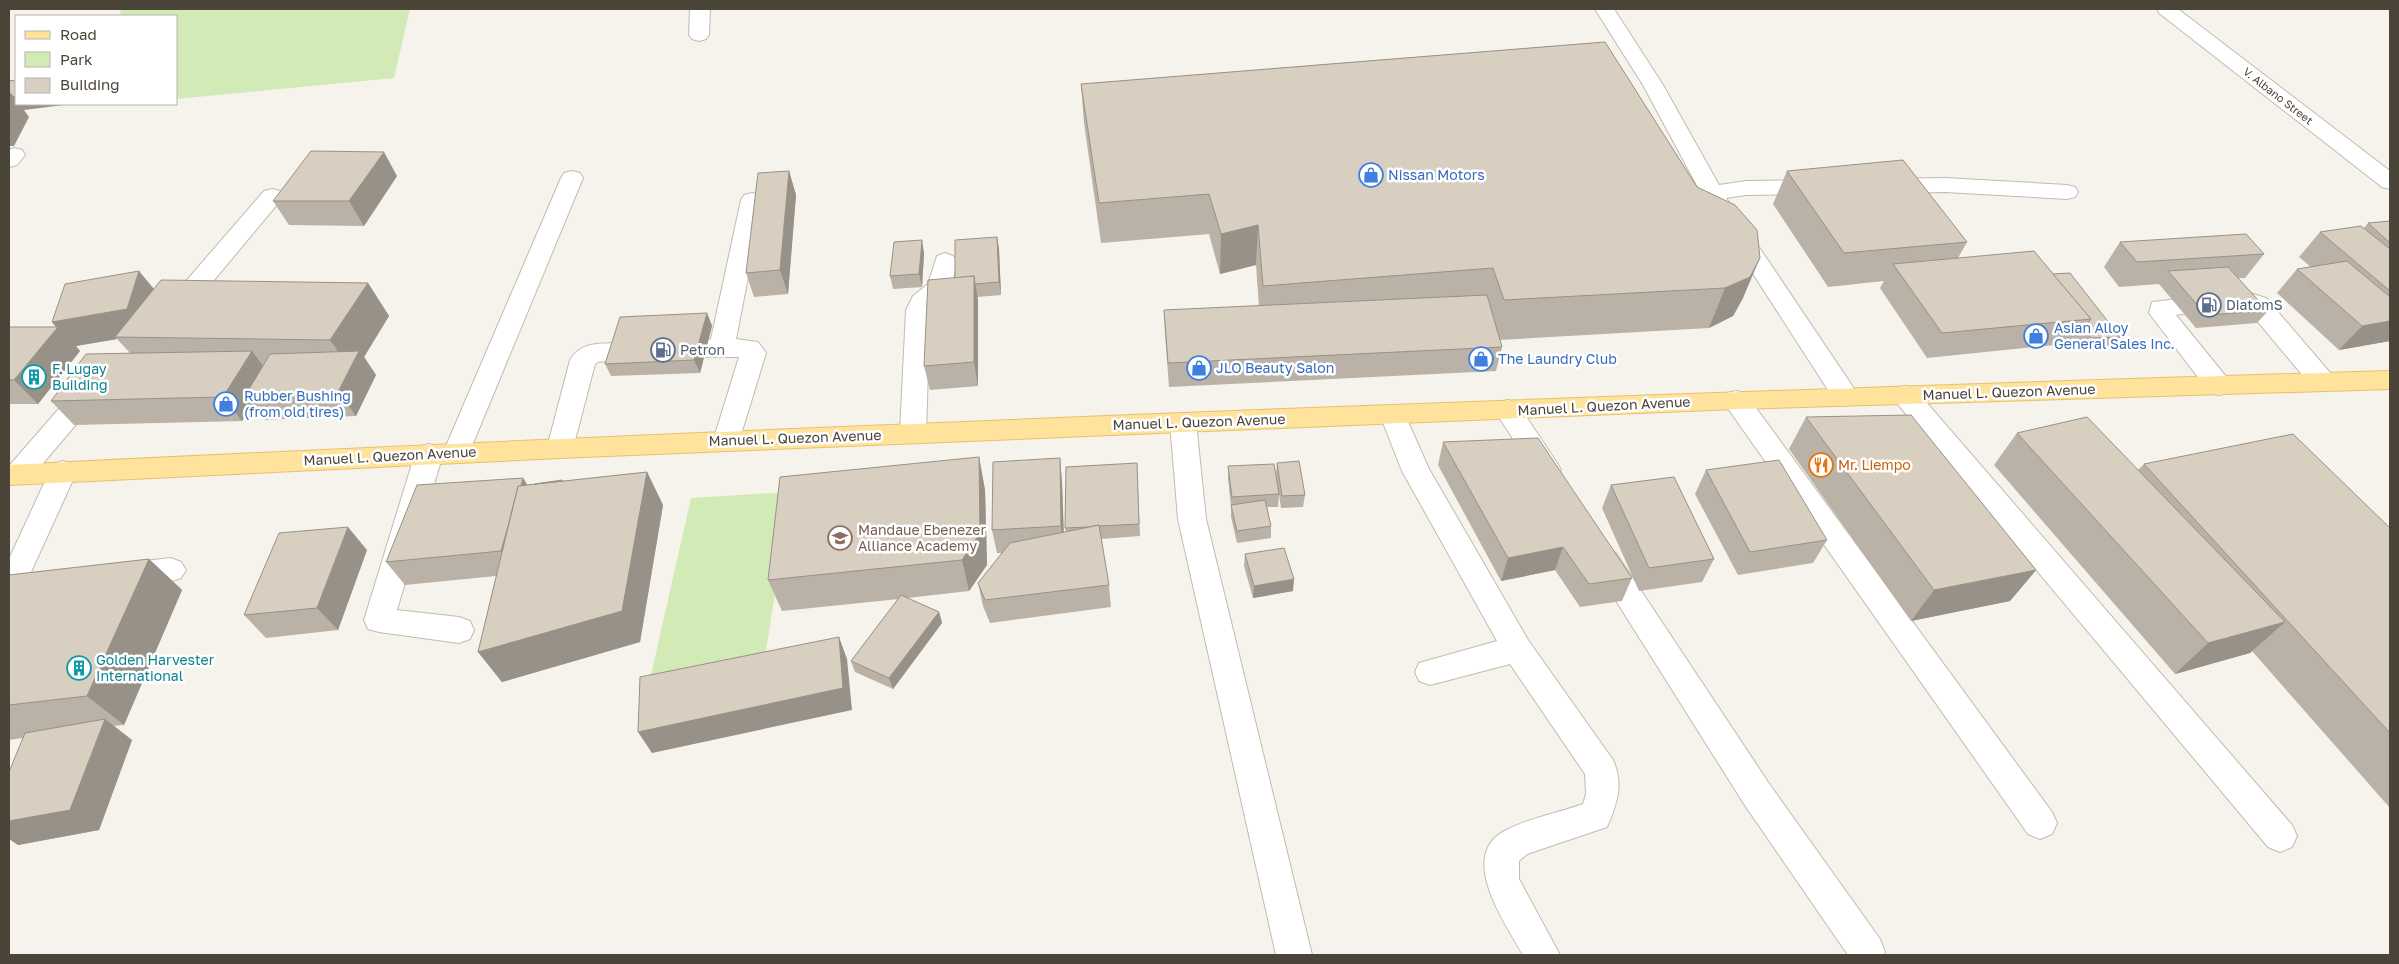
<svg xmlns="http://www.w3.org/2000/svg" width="2399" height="964" font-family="'Golos Text',sans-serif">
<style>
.green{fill:#d2eab5}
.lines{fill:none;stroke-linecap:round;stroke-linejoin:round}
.minor-casing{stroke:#c2bbae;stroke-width:2}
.major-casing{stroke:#e6c16a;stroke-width:2}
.minor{fill:#fff;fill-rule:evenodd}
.major{fill:#ffe39c;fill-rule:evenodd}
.wall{fill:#bab2a6}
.shaded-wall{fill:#979187}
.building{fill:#d8cfc1;stroke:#979187}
.labels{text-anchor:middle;stroke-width:5;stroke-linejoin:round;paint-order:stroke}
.far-street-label{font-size:11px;fill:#4b4439;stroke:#fff}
.shop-label{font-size:14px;fill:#366cbe;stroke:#fff;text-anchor:start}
.service-label{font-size:14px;fill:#4e5e75;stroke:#fff;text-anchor:start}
.culture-label{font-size:14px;fill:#0d838f;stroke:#fff;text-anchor:start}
.street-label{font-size:14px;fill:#4b4439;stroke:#fff}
.food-label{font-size:14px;fill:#c56008;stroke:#fff;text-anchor:start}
.education-label{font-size:14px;fill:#785e54;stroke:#fff;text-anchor:start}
</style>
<rect width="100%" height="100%" fill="#f6f3ec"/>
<g class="green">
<polygon points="122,9 410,9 394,78 176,99 176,16 118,16"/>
<polygon points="791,492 762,676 649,684 691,498"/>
</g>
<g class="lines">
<g class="minor-casing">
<g id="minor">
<polygon points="690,9 710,9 709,35 706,39 699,41 692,39 689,35"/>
<polygon points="1595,9 1614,9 1663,85 1719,185 1746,181 1818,180 1826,182 1829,187 1826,192 1818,194 1746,195 1726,198 1855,390 1859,397 1855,404 1846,406 1837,404 1701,193 1643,85"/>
<polygon points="2157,9 2178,9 2390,171 2390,189 2382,187 2159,13"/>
<polygon points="14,148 22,150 25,155 17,165 9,167 9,150"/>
<polygon points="572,171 580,173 583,178 469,453 466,460 456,463 446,460 443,453 561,178 564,173"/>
<polygon points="1945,178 2067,185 2075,187 2078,192 2075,197 2067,199 1945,192 1886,193 1878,191 1875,186 1878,181 1886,179"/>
<polygon points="272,189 280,191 283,196 280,201 185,315 176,317 167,315 164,309 167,303 264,191"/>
<polygon points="752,193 760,195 763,200 736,339 758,342 766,353 739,441 735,448 726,451 717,448 713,441 739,357 706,357 697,354 693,348 697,342 711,339 741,200 744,195"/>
<polygon points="945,253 953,256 957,261 951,287 930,310 926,433 922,440 913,443 904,440 900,433 906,310 913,296 928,284 937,256"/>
<polygon points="2250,293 2266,298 2332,375 2336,382 2332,389 2323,391 2314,389 2248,310 2229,308 2226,302 2229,296"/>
<polygon points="2178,299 2187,301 2190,307 2187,313 2176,315 2228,379 2232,386 2228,393 2219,395 2210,393 2149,313 2152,302"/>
<path d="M620 343 629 346 633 352 629 358 598 362 595 364 573 448 570 455 560 458 550 455 547 448 570 360C581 341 601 344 620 343Z"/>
<polygon points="92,379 101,381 105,388 101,395 28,481 18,484 9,482 9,466 83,381"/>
<polygon points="1905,386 1914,388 2292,825 2297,836 2292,847 2280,852 2268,847 1896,402 1892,395 1896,388"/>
<polygon points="1736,391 1745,393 2052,812 2057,823 2052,834 2040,839 2028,834 1727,407 1723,400 1727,393"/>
<polygon points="1508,400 1517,403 1557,463 1561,470 1557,477 1547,480 1537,477 1499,417 1495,410 1499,403"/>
<path d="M1393 405 1402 408 1429 469 1528 640 1613 760C1624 784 1617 804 1607 827L1527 854 1519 861V879L1560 955H1523C1506 924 1456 855 1506 830 1529 818 1558 813 1583 804L1586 794 1585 774 1510 664 1430 685 1419 681 1415 672 1419 663 1497 641 1402 471 1380 415 1384 408Z"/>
<polygon points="1183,413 1192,416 1196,423 1206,519 1312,955 1276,955 1178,519 1170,423 1174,416"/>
<polygon points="429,444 439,447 443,454 397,610 459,617 470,621 474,630 470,639 459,643 379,632 368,629 364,620 415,454 419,447"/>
<polygon points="63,461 73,464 77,471 21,594 9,597 9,559 53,464"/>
<polygon points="1606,549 1616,553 1770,785 1880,939 1885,952 1884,955 1848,955 1746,807 1596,569 1592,561 1596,553"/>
<path d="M171 558 181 562 186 570 181 578C162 585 134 590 115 583L110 575 115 567 125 563Z"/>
</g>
</g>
<g class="major-casing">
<path id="major" d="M2390 371V389L1736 409 560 458 9 485V465C802 426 1596 395 2390 371Z"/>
</g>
<use href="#minor" class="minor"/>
<use href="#major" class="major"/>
</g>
<g class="wall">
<polygon points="1605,42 1743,298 1733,316 1709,328 1500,340 1502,347 1496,371 1169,387 1165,334 1164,310 1259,306 1256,265 1220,274 1209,234 1101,243 1084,123 1081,84"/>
<polygon points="789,171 796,195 788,294 754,297 746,273"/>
<polygon points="1787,171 1967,242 1958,258 2053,274 2120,337 2110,349 2082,351 2075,342 2074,343 1927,358 1880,288 1884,281 1828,287 1773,204"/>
<polygon points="397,176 364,226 289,225 273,201"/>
<polygon points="2390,221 2390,341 2339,350 2277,293 2297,269 2311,267 2299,257 2320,232 2364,228 2368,223"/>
<polygon points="997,237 999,249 1001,295 977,297 978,386 930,390 924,366 955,278"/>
<polygon points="2120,242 2264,254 2245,278 2238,278 2268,311 2257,323 2196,328 2159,284 2119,287 2104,267"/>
<polygon points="924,253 922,287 893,289 890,276"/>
<polygon points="368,283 389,316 364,357 376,375 356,416 265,420 252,405 242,421 74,425 51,401 130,353 117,339 76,346 80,351 38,404 9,404 9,327 56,327 52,322 154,289"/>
<polygon points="707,313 712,326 700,373 611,376 605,364"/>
<polygon points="1806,417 2036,570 2010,601 1911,621 1789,449"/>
<polygon points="2017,433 2138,470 2144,464 2390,528 2390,808 2252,651 2250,653 2175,674 1994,465"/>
<polygon points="1443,442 1632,578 1622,601 1580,607 1555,570 1501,581 1438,465"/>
<polygon points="979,457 985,490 987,565 969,591 907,598 939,612 942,623 893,689 855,672 851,661 899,599 782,611 768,580"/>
<polygon points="1060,458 1062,482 1064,532 1066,532 1065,528 1137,463 1140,536 1101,539 1109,585 1111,607 990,623 983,606 978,583 1002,553 997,553 992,530"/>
<polygon points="1277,463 1305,495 1303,507 1281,508 1276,475"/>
<polygon points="1228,466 1279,494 1278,507 1267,507 1271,526 1271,538 1237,543 1231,517 1231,507 1228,479"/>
<polygon points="1706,470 1827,540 1813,563 1738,575 1695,494"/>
<polygon points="647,472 663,505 640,642 502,682 478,652 496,576 405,585 386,562 527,485 562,480 563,481"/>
<polygon points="1611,485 1714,559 1702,582 1639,591 1602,508"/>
<polygon points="367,550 338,630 266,638 244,615"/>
<polygon points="1245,554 1293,591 1253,598 1244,566"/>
<polygon points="149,559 182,590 124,725 114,726 132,740 99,830 18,845 23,738 9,740 9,575"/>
</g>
<g class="shaded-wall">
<polygon points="10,93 16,97 16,104 64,104 64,105 24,110 29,117 14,146 9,146 9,95"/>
<polygon points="384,152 397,176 364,226 349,201"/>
<polygon points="789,171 796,195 788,294 780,270"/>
<polygon points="1258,225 1256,265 1220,274 1221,234"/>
<polygon points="997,237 999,249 1001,295 999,282"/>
<polygon points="922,240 924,253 922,287 919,274"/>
<polygon points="1760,258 1743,298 1733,316 1709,328 1725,288"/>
<polygon points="139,271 159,295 115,337 117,339 76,346 80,351 38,404 14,380 57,328 52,322"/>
<polygon points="974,276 978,300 978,386 974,362"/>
<polygon points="368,283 389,316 364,357 376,375 356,416 338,392 350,368 330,340"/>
<polygon points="707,313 712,326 700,373 694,360"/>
<polygon points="2390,321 2390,341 2339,350 2362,326"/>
<polygon points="252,351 270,375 245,396 252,405 242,421 223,397"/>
<polygon points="979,457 985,490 987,565 969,591 962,560"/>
<polygon points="1060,458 1062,482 1064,549 1061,526"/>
<polygon points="647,472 663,505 640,642 502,682 478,652"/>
<polygon points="523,478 538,502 562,480 570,492 516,574 501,551"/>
<polygon points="348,527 367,550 338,630 317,608"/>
<polygon points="1563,547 1555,570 1501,581 1508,558"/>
<polygon points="149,559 182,590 124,725 87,696"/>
<polygon points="2036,570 2010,601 1911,621 1934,590"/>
<polygon points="1294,579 1293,591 1253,598 1254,586"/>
<polygon points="939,612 942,623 893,689 889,678"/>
<polygon points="2285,622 2250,653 2175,674 2208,643"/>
<polygon points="839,637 847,659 852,710 652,753 638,732"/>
<polygon points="105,719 132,740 99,830 18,845 9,839 9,821"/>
</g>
<g class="building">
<polygon points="1605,42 1697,187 1735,205 1757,230 1760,258 1750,277 1725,288 1504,300 1493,268 1263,286 1258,225 1221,234 1209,194 1099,203 1081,84"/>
<polygon points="16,80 16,97 14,97 10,93 9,93 9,81"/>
<polygon points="311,151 384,152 349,201 273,201"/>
<polygon points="1903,160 1967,242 1844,253 1787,171"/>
<polygon points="789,171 780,270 746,273 758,173"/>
<polygon points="2390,221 2390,243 2368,223"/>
<polygon points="2361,226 2390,249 2390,291 2320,232"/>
<polygon points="2246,234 2264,254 2137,262 2120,242"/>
<polygon points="997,237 999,282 975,284 974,276 955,278 955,240"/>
<polygon points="922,240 919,274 890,276 894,242"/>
<polygon points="2034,251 2091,319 1942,333 1893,264"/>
<polygon points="2347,261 2390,297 2390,321 2362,326 2297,269"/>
<polygon points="2228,267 2268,311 2206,315 2168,271"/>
<polygon points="139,271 127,309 52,322 65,284"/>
<polygon points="2070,273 2120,337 2091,338 2084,329 2091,319 2053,274"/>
<polygon points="974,276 974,362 924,366 928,280"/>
<polygon points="161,280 368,283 330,340 115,337"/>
<polygon points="1487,295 1502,347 1168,363 1164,310"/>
<polygon points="707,313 694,360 605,364 620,317"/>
<polygon points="9,327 58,327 14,380 9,380"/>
<polygon points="252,351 223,397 51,401 86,354"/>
<polygon points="359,351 338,392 245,396 270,354"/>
<polygon points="1911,415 2036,570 1934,590 1806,417"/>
<polygon points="2087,417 2285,622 2208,643 2017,433"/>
<polygon points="2293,434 2390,528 2390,733 2144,464"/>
<polygon points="1538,438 1632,578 1589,584 1563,547 1508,558 1443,442"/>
<polygon points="979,457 980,533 962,560 768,580 780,477"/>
<polygon points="1060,458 1061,526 992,530 993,462"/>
<polygon points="1779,460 1827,540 1750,552 1706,470"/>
<polygon points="1299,461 1305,495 1282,496 1277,463"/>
<polygon points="1137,463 1139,524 1099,526 1099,525 1088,527 1065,528 1066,467"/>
<polygon points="1274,464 1279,494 1232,497 1228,466"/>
<polygon points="647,472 622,611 478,652 518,486"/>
<polygon points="1674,477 1714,559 1649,568 1611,485"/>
<polygon points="523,478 521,486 518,486 508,526 501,551 386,562 417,485"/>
<polygon points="562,480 562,481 535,484"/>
<polygon points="1265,500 1271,526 1237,531 1231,505"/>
<polygon points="1099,525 1109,585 985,600 978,583 1010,543"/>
<polygon points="348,527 317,608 244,615 279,533"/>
<polygon points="1284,548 1294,579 1254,586 1245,554"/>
<polygon points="149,559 87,696 9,705 9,575"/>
<polygon points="901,595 939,612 889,678 851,661"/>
<polygon points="839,637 843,688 638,732 640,677"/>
<polygon points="105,719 70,810 9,821 9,772 25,733"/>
</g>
<defs>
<g id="shop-ring" transform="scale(1.25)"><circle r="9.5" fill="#fff" stroke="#3f7fe0" stroke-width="1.5"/><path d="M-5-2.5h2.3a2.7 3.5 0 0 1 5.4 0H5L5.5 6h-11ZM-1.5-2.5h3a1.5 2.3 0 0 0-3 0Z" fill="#3f7fe0"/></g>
<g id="fuel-ring" transform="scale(1.25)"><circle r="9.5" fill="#fff" stroke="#5c6f8a" stroke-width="1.5"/><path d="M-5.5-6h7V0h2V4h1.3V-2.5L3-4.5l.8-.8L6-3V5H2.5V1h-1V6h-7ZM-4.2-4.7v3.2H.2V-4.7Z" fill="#5c6f8a"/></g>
<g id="building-ring" transform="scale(1.25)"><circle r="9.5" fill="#fff" stroke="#0f9aa8" stroke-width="1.5"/><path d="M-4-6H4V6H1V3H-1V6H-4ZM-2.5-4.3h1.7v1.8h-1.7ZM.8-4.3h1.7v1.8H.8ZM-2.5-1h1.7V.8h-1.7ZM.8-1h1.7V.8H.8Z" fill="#0f9aa8"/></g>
<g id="restaurant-ring" transform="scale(1.25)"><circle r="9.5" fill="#fff" stroke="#e8710a" stroke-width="1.5"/><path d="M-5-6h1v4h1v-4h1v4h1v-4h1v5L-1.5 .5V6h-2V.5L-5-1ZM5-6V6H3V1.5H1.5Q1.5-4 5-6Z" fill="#e8710a"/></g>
<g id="school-ring" transform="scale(1.25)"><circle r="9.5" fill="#fff" stroke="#8d6e63" stroke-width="1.5"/><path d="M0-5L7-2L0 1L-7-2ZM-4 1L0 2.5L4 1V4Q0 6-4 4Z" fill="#8d6e63"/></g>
</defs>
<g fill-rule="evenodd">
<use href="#shop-ring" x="1371" y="175"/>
<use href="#fuel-ring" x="2209" y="305"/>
<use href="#shop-ring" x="2036" y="336"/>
<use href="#fuel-ring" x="663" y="350"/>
<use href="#shop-ring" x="1481" y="359"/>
<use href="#shop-ring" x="1199" y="368"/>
<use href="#building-ring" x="34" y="377"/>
<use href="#shop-ring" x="226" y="404"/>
<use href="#restaurant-ring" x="1821" y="465"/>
<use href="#school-ring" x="840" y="538"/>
<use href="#building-ring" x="79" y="668"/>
</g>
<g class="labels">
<g class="far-street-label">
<text transform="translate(2278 96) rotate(38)" y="4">V. Albano Street</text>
</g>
<g class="shop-label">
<text x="1388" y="180">Nissan Motors</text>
<text x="2054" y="333">Asian Alloy<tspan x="2054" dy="16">General Sales Inc.</tspan></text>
<text x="1498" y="364">The Laundry Club</text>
<text x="1216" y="373">JLO Beauty Salon</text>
<text x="244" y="401">Rubber Bushing<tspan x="244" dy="16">(from old tires)</tspan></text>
</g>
<g class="service-label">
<text x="2226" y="310">DiatomS</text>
<text x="680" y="355">Petron</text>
</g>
<g class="culture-label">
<text x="52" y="374">F. Lugay<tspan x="52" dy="16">Building</tspan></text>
<text x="96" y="665">Golden Harvester<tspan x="96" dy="16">International</tspan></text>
</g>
<g class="street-label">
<text transform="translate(2009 392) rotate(-2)" y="5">Manuel L. Quezon Avenue</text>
<text transform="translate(1604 406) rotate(-3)" y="5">Manuel L. Quezon Avenue</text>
<text transform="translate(1199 422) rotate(-2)" y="5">Manuel L. Quezon Avenue</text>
<text transform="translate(795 438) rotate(-2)" y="5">Manuel L. Quezon Avenue</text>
<text transform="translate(390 456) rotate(-3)" y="5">Manuel L. Quezon Avenue</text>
</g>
<g class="food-label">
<text x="1838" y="470">Mr. Liempo</text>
</g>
<g class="education-label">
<text x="858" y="535">Mandaue Ebenezer<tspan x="858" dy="16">Alliance Academy</tspan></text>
</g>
</g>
<rect width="2399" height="964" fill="none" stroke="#4b4439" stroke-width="20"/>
<rect x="15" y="15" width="162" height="90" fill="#ffffff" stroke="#b7b4b0"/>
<rect x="25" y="31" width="25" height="8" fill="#ffe39c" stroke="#b7b4b0"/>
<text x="60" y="40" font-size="15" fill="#4b4439">Road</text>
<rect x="25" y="52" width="25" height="15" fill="#d2eab5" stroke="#b7b4b0"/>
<text x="60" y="65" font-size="15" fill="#4b4439">Park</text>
<rect x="25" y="78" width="25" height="15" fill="#d8cfc1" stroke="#b7b4b0"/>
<text x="60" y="90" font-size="15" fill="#4b4439">Building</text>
</svg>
